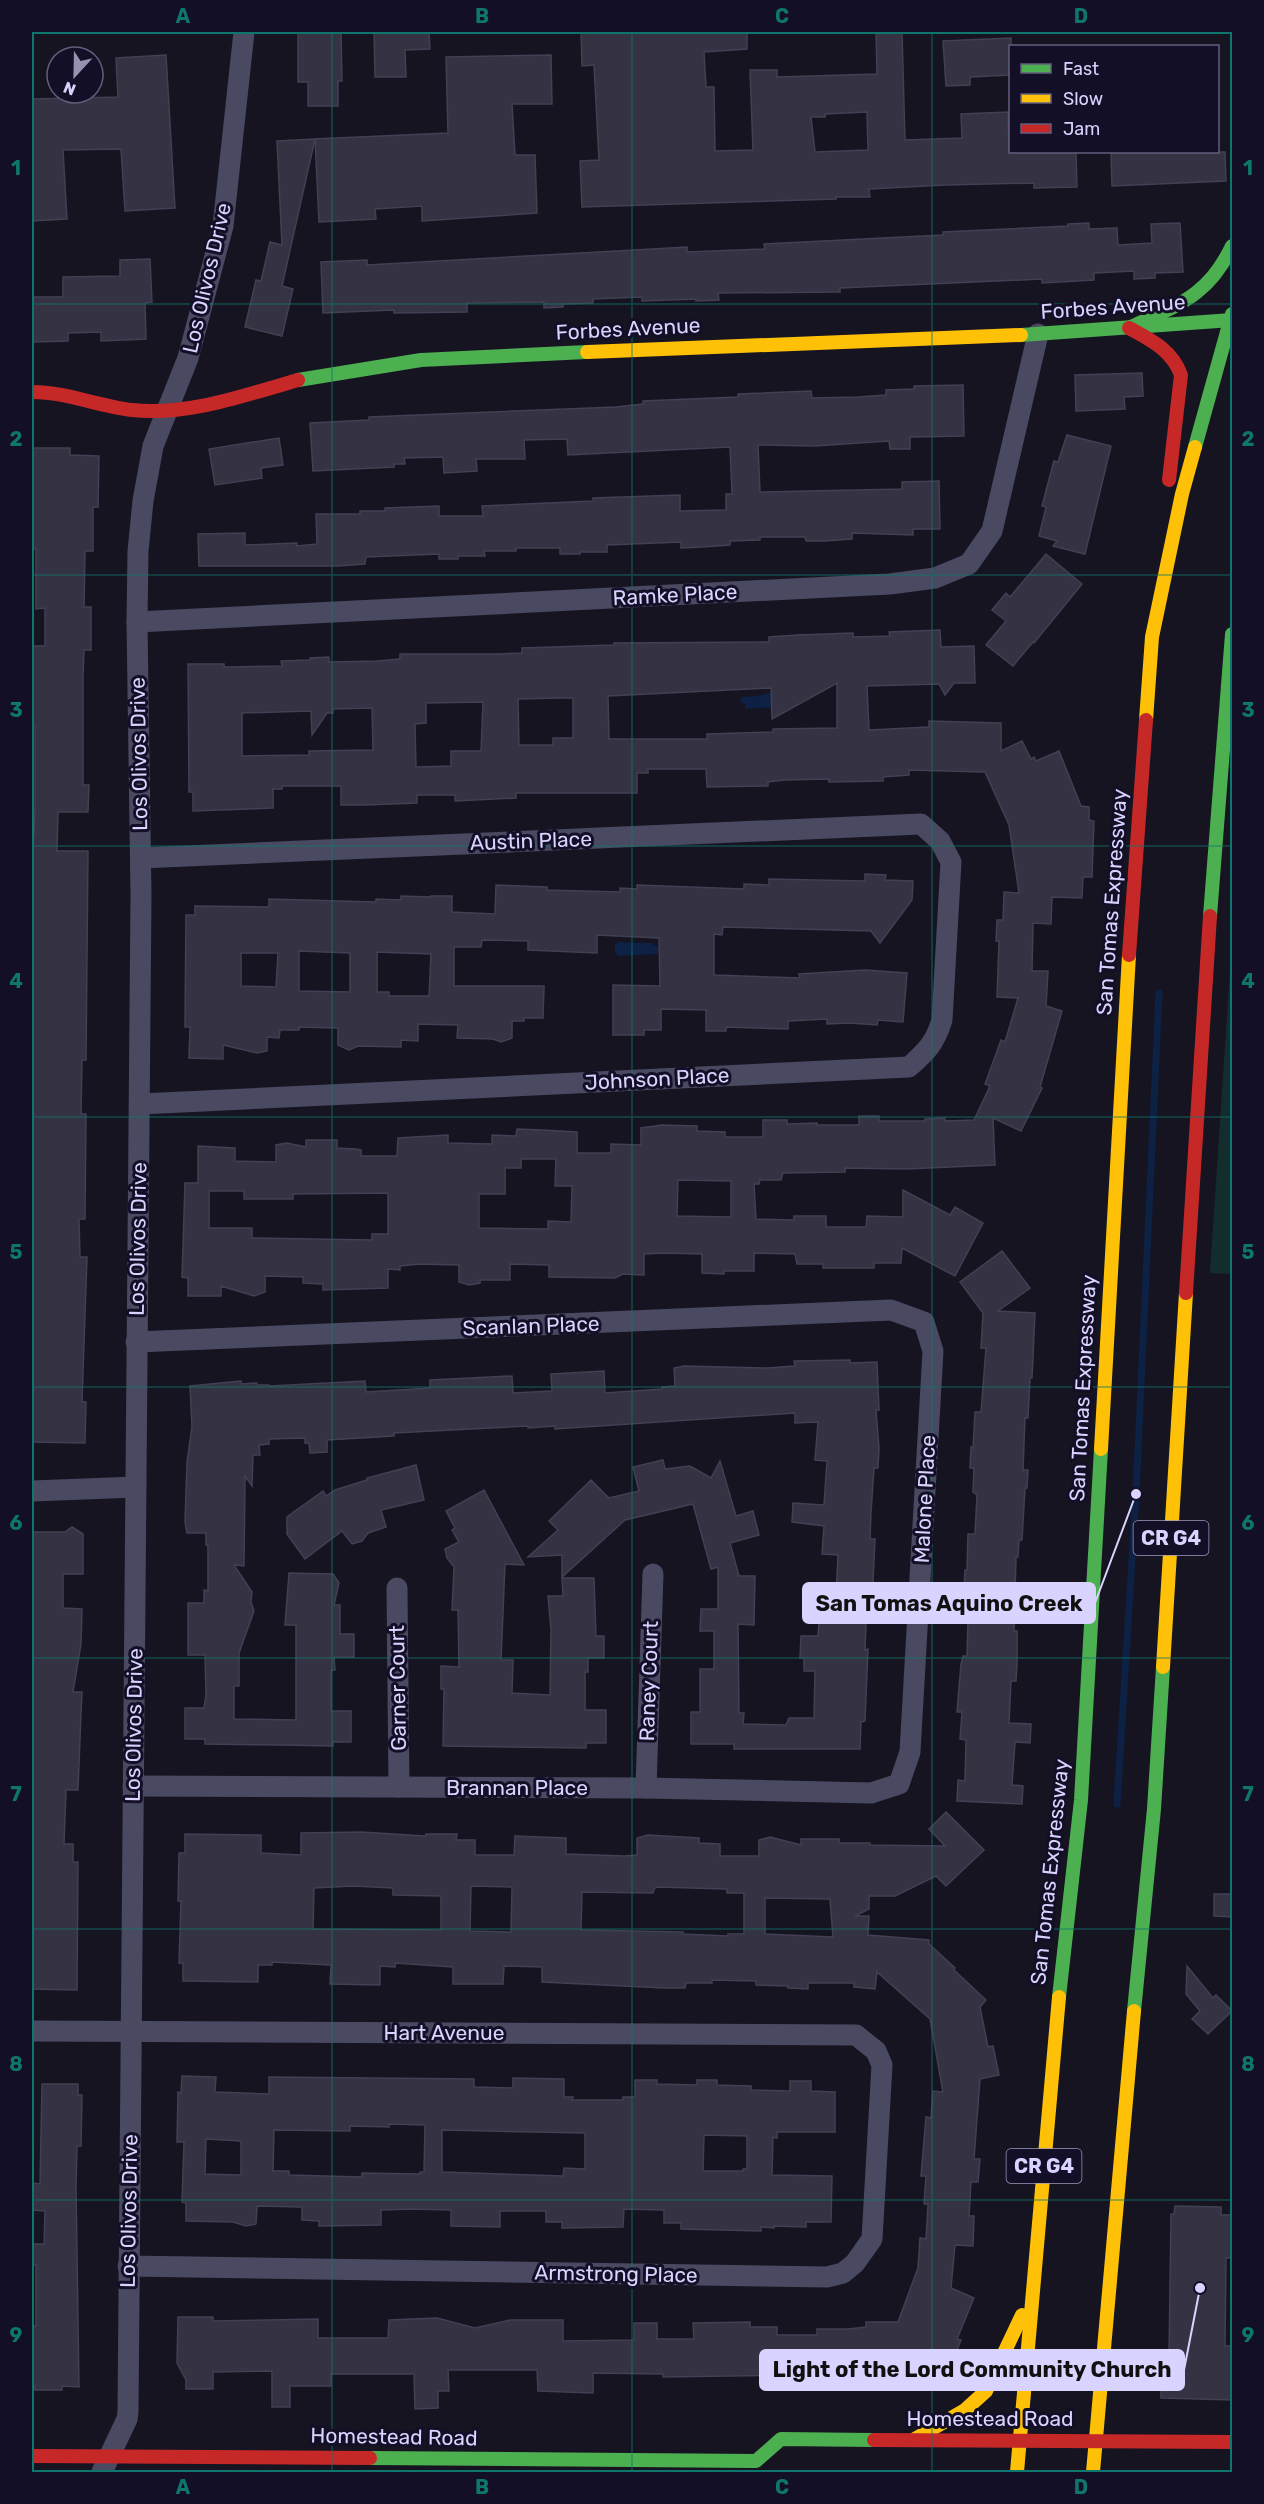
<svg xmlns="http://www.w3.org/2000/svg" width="1264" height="2504" font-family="Rubik,sans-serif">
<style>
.green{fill:#132c2d}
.water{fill:#0d2144}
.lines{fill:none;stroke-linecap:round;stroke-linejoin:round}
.stream{stroke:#0d2144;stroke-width:7}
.building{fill:#343243;stroke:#433f54;stroke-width:1.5;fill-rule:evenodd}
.street{stroke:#4a4962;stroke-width:21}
.fast{stroke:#4caf50;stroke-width:14}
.slow{stroke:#ffc107;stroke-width:14}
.jam{stroke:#c62828;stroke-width:14}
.grid{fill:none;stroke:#0f766e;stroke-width:1.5;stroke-opacity:0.55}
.labels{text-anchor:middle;stroke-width:6;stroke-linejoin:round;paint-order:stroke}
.shield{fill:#130f26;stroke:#9e99be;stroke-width:1.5}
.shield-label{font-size:20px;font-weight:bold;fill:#d9d4ff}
.street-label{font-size:21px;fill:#d9d4ff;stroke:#130f26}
.leader{fill:none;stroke:#d9d4ff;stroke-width:2}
.callout-dot{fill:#d9d4ff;stroke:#130f26;stroke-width:2}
.callout{fill:#d9d4ff;stroke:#d9d4ff;stroke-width:2}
.callout-label{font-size:22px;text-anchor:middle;font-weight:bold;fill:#111}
.neatline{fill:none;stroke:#0f766e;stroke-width:2}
.grid-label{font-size:20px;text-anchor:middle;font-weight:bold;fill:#0f766e}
</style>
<rect width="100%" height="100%" fill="#161421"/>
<polygon class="green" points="1232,939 1232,1274 1210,1273"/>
<g class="water">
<polygon points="770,692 772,707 746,709 745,704 740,701 742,697 758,696"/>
<polygon points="619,942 651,943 658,947 658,954 619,956 615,953 615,945"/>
</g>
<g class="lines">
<polyline class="stream" points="1117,1804 1136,1494 1159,993"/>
</g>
<g class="building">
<polygon points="298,32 341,32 342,81 338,81 338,106 308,106 308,82 298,82"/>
<polygon points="374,32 429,32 430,49 405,50 406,77 375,77"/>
<path d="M581 32H747V49L704 52 706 87H714L715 151 753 150 750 70H777V77L877 74 876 32H902L905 140 962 138 961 114 1008 112 1009 152H1076L1077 187 1034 188V183L945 185 869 189 870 197H836V199L582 207 580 161 599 160 594 65 582 66ZM867 112 868 150 815 152 811 117H825V114Z"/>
<polygon points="1011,38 1011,75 970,77 970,85 946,86 943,41"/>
<polygon points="166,55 175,208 125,211 121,149 63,150 67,219 32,221 32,99 118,97 116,58"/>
<polygon points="551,55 552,104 512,104 515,155 535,155 537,213 422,221 422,206 375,209 376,219 319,222 315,139 448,133 446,57"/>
<polygon points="315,139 282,286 293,289 282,336 245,327 256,280 261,281 270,242 282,245 277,141"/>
<polygon points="1111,152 1225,152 1226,181 1112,186"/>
<polygon points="1089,223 1089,229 1117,228 1118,245 1152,243 1151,224 1180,223 1183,272 1155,273 1155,278 1134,279 1134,271 1094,273 1094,280 1042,283 1042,279 840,288 840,292 718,293 719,300 696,301 696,299 642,301 642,297 593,299 593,303 563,304 563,307 544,308 544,302 467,303 467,312 394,313 394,310 323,313 321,262 367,260 367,265 687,247 687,252 765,249 764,244 943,235 943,232 1068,226 1068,224"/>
<polygon points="150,259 152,302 145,303 146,339 101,341 101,332 68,333 68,341 32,342 32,297 63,297 63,277 120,276 120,260"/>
<polygon points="1142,373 1143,396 1124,397 1125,409 1076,411 1075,375"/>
<polygon points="963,385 964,436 910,437 910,449 890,449 889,441 814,446 758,445 760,492 902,489 902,482 939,481 940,529 913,529 913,535 852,533 852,539 824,541 806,541 805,537 760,537 760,540 730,541 730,545 702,547 681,548 681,542 607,545 607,552 580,552 580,554 560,554 560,548 516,548 516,551 484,551 485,556 458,556 458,559 439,559 439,554 366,557 365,564 337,566 199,566 198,534 245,533 245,545 297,543 297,546 317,544 316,514 360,514 360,511 385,511 385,508 439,506 439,516 483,516 482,506 593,501 593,498 680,495 680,511 726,510 726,494 732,494 730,447 568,455 567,439 524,440 525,459 476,459 477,471 444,473 443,457 404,458 405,464 394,464 394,467 313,471 310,423 369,420 369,417 616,407 643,404 643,401 738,397 738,394 811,391 812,398 858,397 886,395 886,390 914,389 914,386"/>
<polygon points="1067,435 1111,446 1085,554 1053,546 1057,541 1039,536 1046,507 1042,506 1047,487 1054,461 1058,462"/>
<polygon points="279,438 283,465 261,468 262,478 215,485 209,449"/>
<polygon points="32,448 70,448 70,455 99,456 98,507 93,507 93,551 85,551 84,607 91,607 91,650 84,650 83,677 83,785 89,785 88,812 58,812 57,851 88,851 86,1060 82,1060 81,1114 86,1114 85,1219 79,1219 80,1257 87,1257 82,1402 86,1402 85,1443 32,1442 32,1052 33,1052 33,1016 32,1016 32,835 34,835 35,808 35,727 32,727 32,682 33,646 45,646 45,608 36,609 36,549 32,549"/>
<polygon points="1046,554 1082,584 1034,643 1033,642 1013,666 986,645 1006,621 992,610 1006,593 1010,597"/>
<path d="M940 630 941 647 974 646 975 683H954L945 695 939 684 867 686 869 730 929 727V721L1001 723V751L1022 741 1031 759 1034 757 1036 761 1059 751 1081 806 1089 807V820L1094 821 1092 877H1083L1082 898 1052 897 1051 924 1033 923 1032 971H1048L1046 1006 1062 1011 1040 1087 1042 1088 1021 1131 993 1118 995 1165 906 1169 845 1168V1172L783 1173 781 1180H760L759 1184H754L756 1219 794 1220V1216H826V1227H866L867 1216 903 1217V1190L950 1215 955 1207 983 1223 955 1276 902 1248 901 1263H874V1268H823V1264H797L795 1254 754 1253V1271H724V1274L702 1273V1254L663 1253 644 1254V1275L623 1274 615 1278 549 1277V1265L510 1264V1280H480V1283L469 1285 459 1282V1265L419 1264 400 1266V1270L388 1269V1288L323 1290V1284L303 1283V1277L265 1276V1292L254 1296 221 1286V1296H188V1278L182 1277 185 1183H198V1146L235 1148V1161L276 1162V1145L287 1143 306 1147V1140H337V1148L356 1149 361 1150V1156H397L398 1138 448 1135V1143L492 1144V1135L516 1136 517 1129 542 1130 577 1132V1153H611V1144L641 1145V1128L662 1125 697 1126V1131L725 1132V1137H763V1120H787V1124L817 1123V1125H859V1116H879V1121H925V1119L945 1118V1121L974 1120 990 1086 985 1084 1001 1040 1005 1042 1018 998 997 997 999 941H996L997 920H1003L1004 892 1019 893 1009 825 985 772 909 770V775L883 777V781L829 782V779L784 780 768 782V786L707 787 706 769H648V773H637V793H516V798L455 801V795H417V803L365 805H341V786H282V789H273V808L193 811V792H189L188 664H224V667L282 666 281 661 310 660V658L329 657V662L377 661 400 659V654H498L522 653V648L614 645V643L769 642V637L797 635 853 633V637L890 636 889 632ZM837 683V728L773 729V732L707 734V739H609L608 696 771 688 772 719ZM558 698H573V738H553V745H519L518 699ZM483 702 481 751H451V766L416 767 415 724 426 723V703ZM372 708 373 750 309 751V755L242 756V713L311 711 312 735 327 713H333V709ZM521 1159H556L555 1186H572L571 1222 548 1221V1229L479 1228V1194H505V1168H521ZM678 1180 731 1181V1217L677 1216ZM209 1191H244V1199H293V1194L388 1193V1234H372V1240L252 1238V1228H209Z"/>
<path d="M865 874 886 875 885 880 913 881 912 900 880 943 871 931 723 927 722 935 714 934V975L800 978 799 974 865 970 907 973 903 1022 878 1020 877 1025 850 1023 827 1024V1019L788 1021V1029L726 1027V1031H706V1010L661 1009V1030H644V1035H613V985L660 986 659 938 597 935V953L528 950V941L482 940 481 947H454V986H544L543 1018H524V1021H512V1038L501 1042 493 1039 457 1038 458 1025 418 1024V1041L401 1040V1047L358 1046 349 1050 338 1045V1028L299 1027V1030H280L279 1038 267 1037V1051L257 1053 223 1045V1059L189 1058 190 1027H185L186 915H195V906L269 907V899L376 902V899L401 900V896L431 897V896H452V912L495 914 496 885 547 887V890L620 892V888L637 889V885L744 889V884L769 885V879L865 881ZM299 951 350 953V992L299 991ZM377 952 431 954 429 996H389V992H377ZM241 953H278L276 987 241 986Z"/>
<polygon points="1002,1251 1030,1288 998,1311 1035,1313 1032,1378 1030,1378 1028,1418 1025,1418 1023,1470 1028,1470 1027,1488 1025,1488 1022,1540 1019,1540 1018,1557 1016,1557 1014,1631 1017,1631 1017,1663 1016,1681 1011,1681 1009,1723 1031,1724 1030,1743 1015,1742 1012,1785 1023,1786 1022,1804 957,1801 958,1780 965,1781 966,1740 960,1739 962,1712 957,1712 961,1664 963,1656 967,1656 969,1589 964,1589 965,1570 967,1570 968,1534 975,1534 977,1495 973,1492 974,1468 970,1468 971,1447 973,1448 975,1412 981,1412 986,1348 981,1348 983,1313 960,1282"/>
<polygon points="850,1360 850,1363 877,1362 879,1410 876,1410 879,1448 878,1468 874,1468 871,1512 870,1539 875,1539 873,1581 871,1601 867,1600 865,1650 868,1649 865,1721 861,1722 860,1749 734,1749 734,1744 691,1744 691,1712 700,1712 700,1669 714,1669 714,1631 700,1631 701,1609 718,1609 718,1567 711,1569 693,1504 625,1520 562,1577 562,1555 528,1557 558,1530 549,1521 591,1480 609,1498 639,1491 633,1467 663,1460 665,1469 690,1466 711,1478 720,1461 736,1516 753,1511 759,1535 730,1543 739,1576 755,1576 754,1625 738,1624 739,1713 744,1713 743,1724 786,1725 789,1718 814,1718 815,1671 804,1671 804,1658 800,1658 801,1636 818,1636 821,1595 836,1596 838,1555 822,1554 824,1526 792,1522 793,1503 824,1505 827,1461 815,1460 818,1422 795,1423 795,1413 555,1429 555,1426 528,1428 528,1426 394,1433 394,1436 327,1440 327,1452 310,1453 309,1443 305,1443 305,1438 269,1439 269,1444 259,1445 260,1455 253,1455 252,1486 245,1476 244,1566 234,1565 252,1592 251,1602 254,1611 239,1653 239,1686 234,1686 234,1719 296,1720 296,1625 285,1625 289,1573 333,1574 339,1583 334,1605 340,1605 340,1634 354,1634 354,1657 334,1657 335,1670 331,1670 331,1711 351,1711 351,1742 333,1742 333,1746 282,1745 205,1744 205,1739 185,1739 185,1708 204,1708 206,1695 205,1655 188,1655 188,1603 204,1603 204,1590 208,1591 208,1546 206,1545 206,1533 187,1533 185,1522 187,1462 192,1427 190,1386 241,1381 242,1384 257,1383 257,1385 269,1385 269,1386 365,1381 366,1392 430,1388 430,1380 512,1376 513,1393 552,1391 551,1374 604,1371 605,1393 662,1389 662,1387 675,1386 674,1368 684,1366 767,1368 795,1366 794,1361"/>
<polygon points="416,1465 424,1500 381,1510 386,1527 368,1533 362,1541 352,1544 342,1531 305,1559 287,1534 287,1517 323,1491 326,1496 335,1490 367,1480 367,1478"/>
<polygon points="484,1490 524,1565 505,1564 501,1660 513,1660 512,1693 550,1695 551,1630 548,1596 563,1596 562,1578 594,1578 596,1636 604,1636 604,1658 588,1658 588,1672 585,1672 585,1710 606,1710 606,1743 586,1743 586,1748 443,1746 444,1689 441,1689 441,1666 459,1667 458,1610 452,1610 454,1567 447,1558 445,1549 459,1542 452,1530 455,1528 446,1511"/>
<polygon points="72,1527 83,1534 83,1574 63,1574 63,1608 82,1609 81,1644 73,1692 82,1692 81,1714 78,1790 66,1790 64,1844 73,1844 73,1862 78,1862 77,1990 32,1989 32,1532 65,1532"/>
<path d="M946 1812 984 1850 946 1886 936 1876 895 1896H869V1909L855 1916H869L868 1935 929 1940V1944L955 1968 954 1970 986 2000 980 2007 988 2047 993 2046 999 2075 980 2079 974 2159H980L978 2182H971L969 2216H974L973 2246 955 2245 951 2288 974 2298 957 2339 961 2340 952 2362 928 2355 929 2380 911 2383V2386L859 2390 858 2382 820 2354V2381H791V2375L663 2377V2374L593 2373V2393L538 2391 537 2370H448L449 2391H438V2408L415 2409 414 2374H331V2386H290V2407H272V2371L213 2372V2389H186V2380L177 2363 178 2317H213V2321L318 2319V2338H388L389 2320 437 2318 475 2328 510 2320H563V2341L634 2340V2323H657V2339H694L693 2323 750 2322V2327H777V2335H817V2329H848L866 2327V2322H898L918 2268 920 2238 926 2239 928 2204H924L926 2176H921L926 2117 931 2118 933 2091 943 2092 930 2019 877 1972 875 1989 854 1987V1983H808V1989L788 1988V1986L756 1985V1981L712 1980V1983H686L685 1988H664L542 1982V1967L504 1966 503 1984H453V1967L395 1963V1967L380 1966V1985L330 1984 331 1965 272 1962V1965H258V1982L183 1981V1963H179L181 1901H178L179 1853H185V1834L261 1835V1853L301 1855V1833L361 1832 425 1836 426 1834H457L456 1840H475V1855H514L515 1836 566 1838V1854L624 1856 637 1855V1838L648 1835 699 1838V1843L720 1844V1856H759V1840L770 1837 801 1845V1839H839V1843H870V1845L945 1846 929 1829ZM352 1886 393 1888V1895L441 1896V1930L313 1929 314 1888ZM474 1886 512 1887 511 1932 470 1931 471 1887ZM657 1887 727 1889V1893H744V1934H728V1936L683 1934V1932L581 1930 582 1892 653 1893 654 1889ZM765 1898 830 1899 833 1937 765 1934Z"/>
<polygon points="1214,1894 1233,1894 1233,1917 1214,1916"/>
<polygon points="1187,1966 1213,1998 1216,1995 1232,2011 1208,2034 1192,2019 1200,2011 1186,1994"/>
<path d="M182 2076 216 2077 215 2092 269 2094V2077L474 2079V2087L513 2088V2078L564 2079V2097H573L572 2100H623V2097H635V2080H657V2084L697 2085V2080H717V2085L751 2086V2090L790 2091V2081H811V2091L835 2092V2132H777V2138L773 2137 772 2175 832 2176 831 2222H806V2227L774 2226V2228L761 2227V2231L681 2229V2223H664V2210L624 2209 623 2227 562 2228V2222H546V2211H500V2227L451 2226V2210L411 2209 381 2210V2225L319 2226V2221L302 2220V2207L257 2206 256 2224 246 2226 233 2222 186 2221V2203L182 2202 184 2142H177L178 2092 181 2093ZM389 2124 425 2125 424 2172H420V2174L362 2173V2177L289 2175V2171H273L274 2130 350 2131V2126L389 2127ZM442 2130 585 2133V2169L564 2168 563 2176 442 2172ZM704 2135 747 2136V2169H743V2171H703ZM206 2139 241 2141V2175L205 2174Z"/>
<polygon points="42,2084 78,2084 78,2095 82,2095 81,2146 77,2146 76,2185 79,2387 62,2386 62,2390 35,2390 35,2386 32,2386 32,2326 36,2326 36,2265 32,2265 32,2244 44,2244 45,2211 32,2210 32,2183 40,2184"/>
<polygon points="1175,2206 1221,2207 1221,2215 1232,2215 1232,2258 1226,2258 1225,2346 1233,2346 1233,2400 1161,2398 1161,2357 1169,2357 1171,2214 1174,2214"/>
</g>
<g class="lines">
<g class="street">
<polyline points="137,622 890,584 935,578 969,564 992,531 1038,334"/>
<path d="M140 1104 909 1067C927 1051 935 1043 942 1020L951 862 940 841 921 824 141 858"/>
<polyline points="32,1491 136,1487"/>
<polyline points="397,1588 399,1787"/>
<polyline points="133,1786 646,1788 871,1793 899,1784 910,1752 933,1351 924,1322 891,1310 136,1342"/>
<polyline points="646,1788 653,1574"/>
<polyline points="32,2031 856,2035 876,2051 882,2065 872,2239 855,2263 843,2273 827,2277 128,2266"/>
<polyline points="102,2472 127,2419 128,2412 141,895 137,622 138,551 143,501 153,446 188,358 223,226 244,32"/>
</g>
<g class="fast">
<path d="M1129 328C1177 305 1208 297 1232 246"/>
<polyline points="1021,335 1232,320"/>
<polyline points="298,380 421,360 587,352"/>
<polyline points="1195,447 1232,314"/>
<polyline points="1210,916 1232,634"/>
<polyline points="1059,1997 1081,1800 1101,1449"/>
<polyline points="1134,2011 1154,1809 1163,1667"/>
<polyline points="370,2458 756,2461 781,2439 874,2440"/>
</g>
<g class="slow">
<polyline points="587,352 1021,335"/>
<polyline points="1146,720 1152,637 1182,494 1195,447"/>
<polyline points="1101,1449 1129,955"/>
<polyline points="1163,1667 1186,1293"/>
<polyline points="913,2440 965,2410 986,2391 1022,2315"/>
<polyline points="1017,2472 1059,1997"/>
<polyline points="1093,2472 1134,2011"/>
</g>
<g class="jam">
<path d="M1129 328C1151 340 1172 350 1181 375L1169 480"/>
<path d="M32 392C66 392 98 406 132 410 188 416 245 395 298 380"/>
<polyline points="1129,955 1146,720"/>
<polyline points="1186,1293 1210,916"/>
<polyline points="874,2440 1232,2442"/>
<polyline points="32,2456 370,2458"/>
</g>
</g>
<path class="grid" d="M332 32V2472M632 32V2472M932 32V2472M32 304H1232M32 575H1232M32 846H1232M32 1117H1232M32 1387H1232M32 1658H1232M32 1929H1232M32 2200H1232"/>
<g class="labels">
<g class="shield">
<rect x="1133.5" y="1521" width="75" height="34" rx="4.5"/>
<rect x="1006.5" y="2149" width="75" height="34" rx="4.5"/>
</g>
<g class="shield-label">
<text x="1171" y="1545">CR G4</text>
<text x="1044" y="2173">CR G4</text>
</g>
<g class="street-label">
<text transform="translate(207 278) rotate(-77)" y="7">Los Olivos Drive</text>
<text transform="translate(1113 307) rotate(-4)" y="7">Forbes Avenue</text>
<text transform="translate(628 329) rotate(-3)" y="7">Forbes Avenue</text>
<text transform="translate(675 595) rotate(-3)" y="7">Ramke Place</text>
<text transform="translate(139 754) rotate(-91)" y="7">Los Olivos Drive</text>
<text transform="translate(531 841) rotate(-2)" y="7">Austin Place</text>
<text transform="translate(1112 902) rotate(-86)" y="7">San Tomas Expressway</text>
<text transform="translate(657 1079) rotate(-3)" y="7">Johnson Place</text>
<text transform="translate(138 1239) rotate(-89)" y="7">Los Olivos Drive</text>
<text transform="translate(531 1326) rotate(-2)" y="7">Scanlan Place</text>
<text transform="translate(1083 1388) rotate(-87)" y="7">San Tomas Expressway</text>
<text transform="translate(925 1499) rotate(-87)" y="7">Malone Place</text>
<text transform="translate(649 1681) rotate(-88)" y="7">Raney Court</text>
<text transform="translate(398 1688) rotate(-91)" y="7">Garner Court</text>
<text transform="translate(134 1725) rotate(-89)" y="7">Los Olivos Drive</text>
<text x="517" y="1795">Brannan Place</text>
<text transform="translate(1050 1872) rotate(-84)" y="7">San Tomas Expressway</text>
<text x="444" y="2040">Hart Avenue</text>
<text transform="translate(129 2211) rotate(-89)" y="7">Los Olivos Drive</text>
<text transform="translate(616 2274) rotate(1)" y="7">Armstrong Place</text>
<text x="990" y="2426">Homestead Road</text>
<text transform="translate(394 2437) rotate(1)" y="7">Homestead Road</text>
</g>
</g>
<path class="leader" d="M1136 1494L1095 1603M1200 2288L1184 2370"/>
<g class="callout-dot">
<circle cx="1136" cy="1494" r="6"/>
<circle cx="1200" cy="2288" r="6"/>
</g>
<g class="callout">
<rect x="803" y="1583" width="292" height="40" rx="6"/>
<rect x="760" y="2350" width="424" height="40" rx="6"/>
</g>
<g class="callout-label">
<text x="949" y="1611">San Tomas Aquino Creek</text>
<text x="972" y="2377">Light of the Lord Community Church</text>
</g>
<rect width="1264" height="2504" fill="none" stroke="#130f26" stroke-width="66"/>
<rect x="1009" y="45" width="210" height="108" fill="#130f26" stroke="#625e7d" stroke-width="1.5"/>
<rect x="1021" y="64" width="30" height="9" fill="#4caf50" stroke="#625e7d" stroke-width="1.5"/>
<text x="1063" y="75" font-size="18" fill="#d9d4ff">Fast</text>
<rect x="1021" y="94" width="30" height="9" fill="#ffc107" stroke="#625e7d" stroke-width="1.5"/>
<text x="1063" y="105" font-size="18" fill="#d9d4ff">Slow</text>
<rect x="1021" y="124" width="30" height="9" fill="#c62828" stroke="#625e7d" stroke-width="1.5"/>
<text x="1063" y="135" font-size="18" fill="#d9d4ff">Jam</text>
<g transform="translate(75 75) rotate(202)"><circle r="28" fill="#130f26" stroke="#625e7d" stroke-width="1.5"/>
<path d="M0-4.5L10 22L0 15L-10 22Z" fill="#9591b1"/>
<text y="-9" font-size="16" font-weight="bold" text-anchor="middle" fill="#d9d4ff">N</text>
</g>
<rect x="33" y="33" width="1198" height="2438" class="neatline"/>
<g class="grid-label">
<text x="183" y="23">A</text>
<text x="482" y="23">B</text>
<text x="782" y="23">C</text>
<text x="1081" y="23">D</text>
<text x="16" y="175">1</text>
<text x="1248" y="175">1</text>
<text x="16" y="446">2</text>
<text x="1248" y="446">2</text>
<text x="16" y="717">3</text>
<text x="1248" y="717">3</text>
<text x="16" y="988">4</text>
<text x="1248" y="988">4</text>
<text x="16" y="1259">5</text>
<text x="1248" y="1259">5</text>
<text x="16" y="1530">6</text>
<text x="1248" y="1530">6</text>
<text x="16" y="1801">7</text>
<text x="1248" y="1801">7</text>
<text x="16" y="2071">8</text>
<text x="1248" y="2071">8</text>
<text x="16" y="2342">9</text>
<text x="1248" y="2342">9</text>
<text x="183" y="2494">A</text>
<text x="482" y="2494">B</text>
<text x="782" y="2494">C</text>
<text x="1081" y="2494">D</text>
</g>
</svg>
